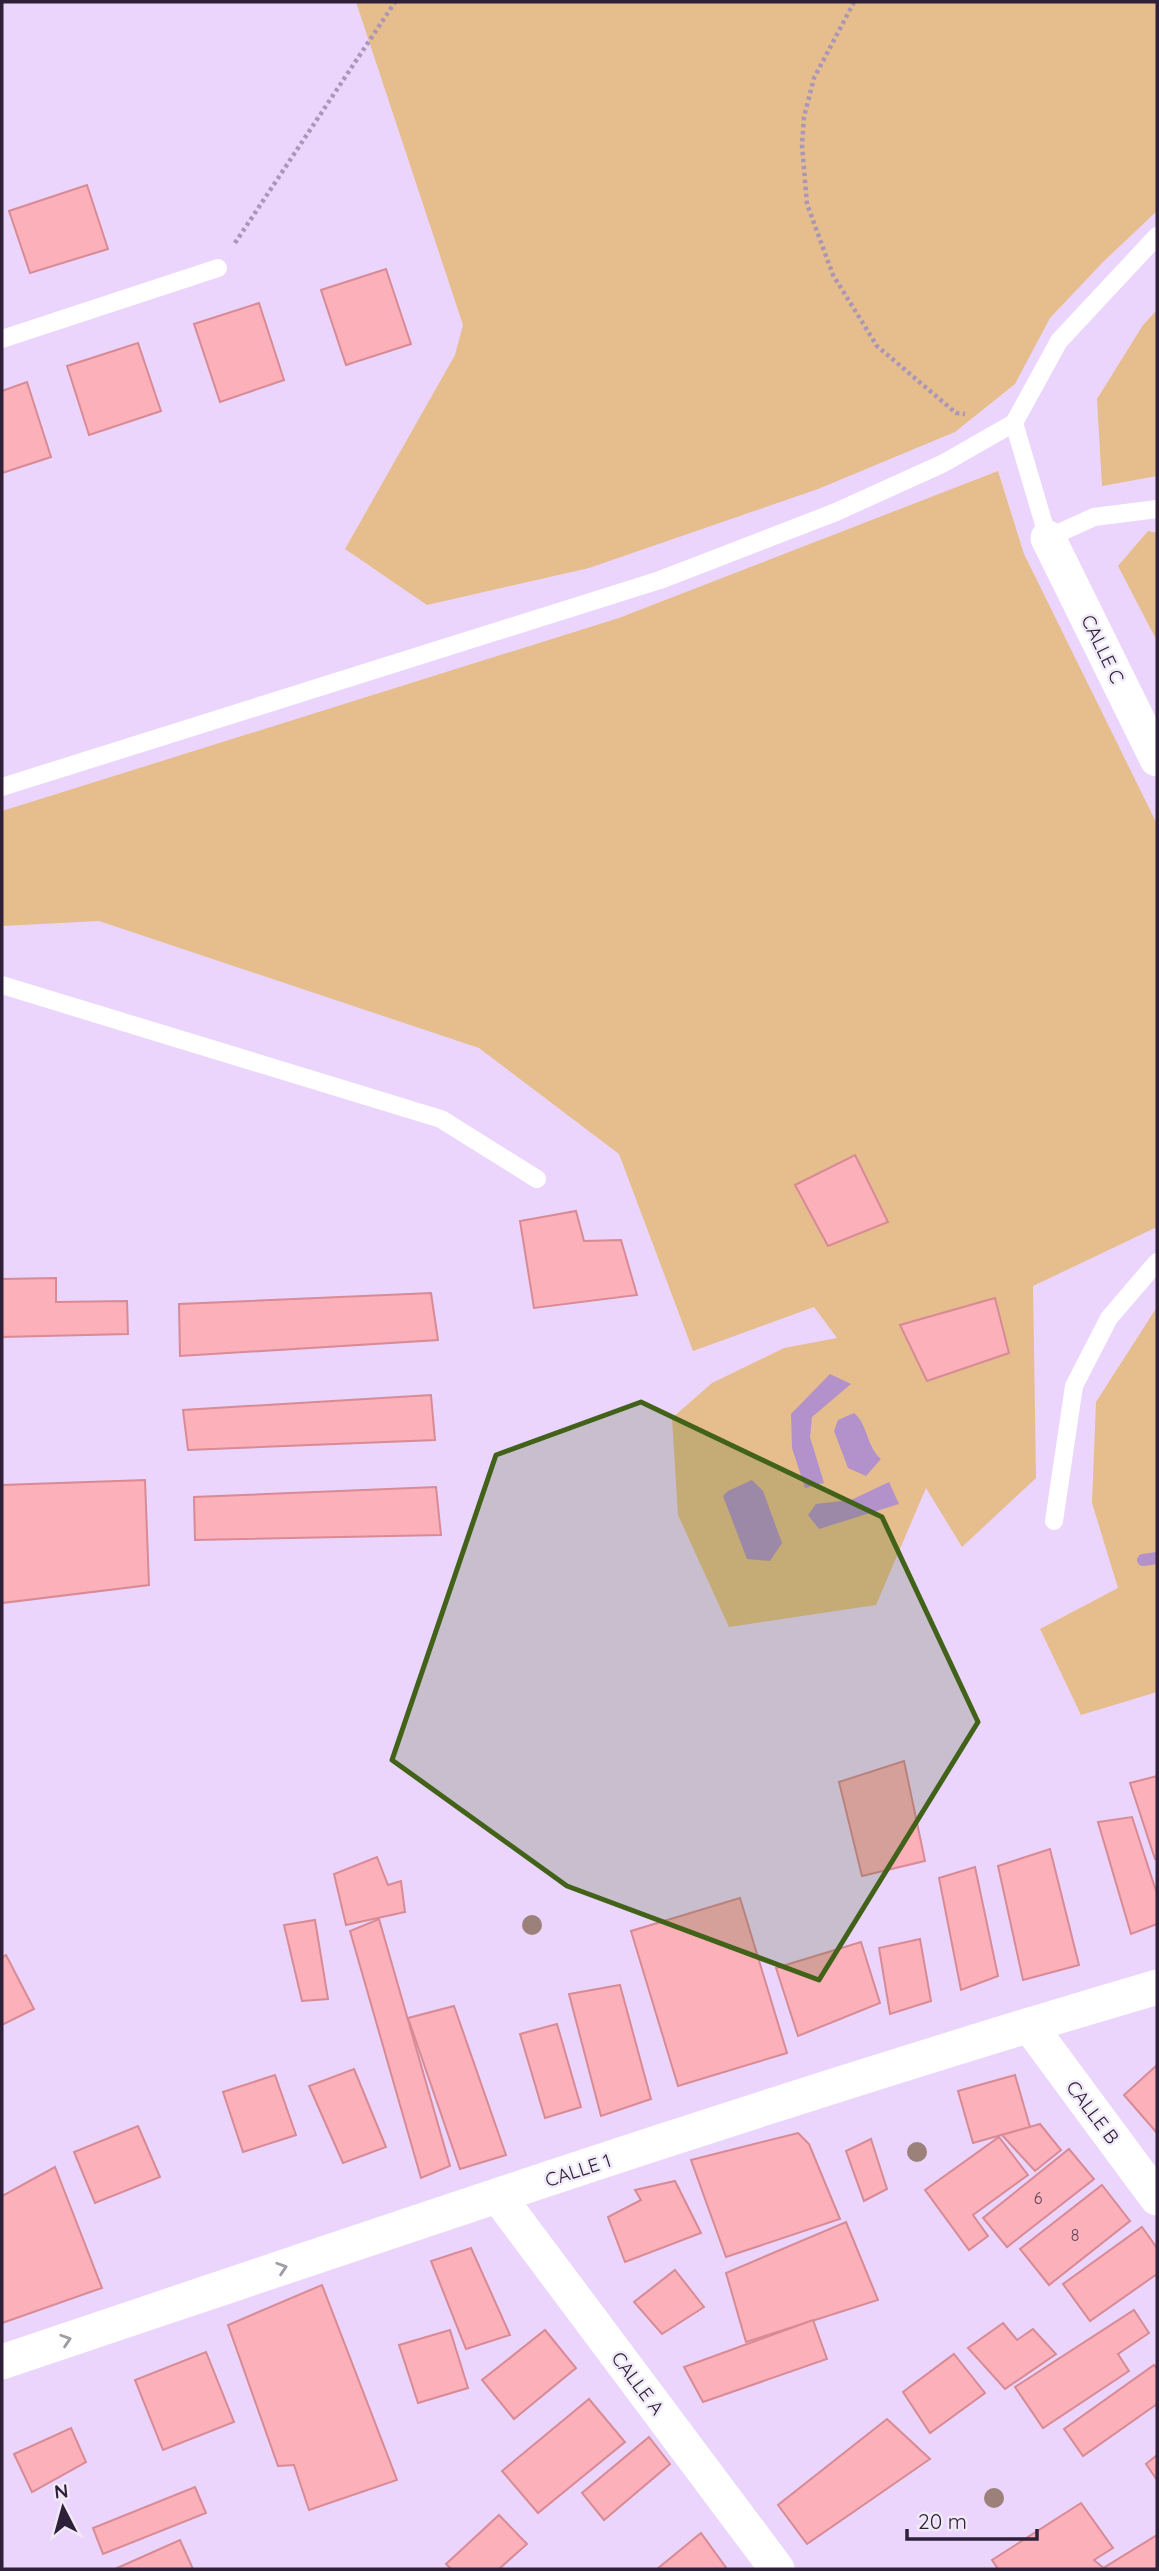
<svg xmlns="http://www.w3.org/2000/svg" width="1159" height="2571" font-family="Quicksand,sans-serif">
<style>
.green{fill:#e6bd8d}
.water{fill:#b392cb}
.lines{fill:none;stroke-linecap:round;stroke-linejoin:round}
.stream{stroke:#b392cb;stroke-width:12}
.building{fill:#fbb0ba;stroke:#d88a95;stroke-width:2}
.path{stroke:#aa97b8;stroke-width:4.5;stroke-dasharray:3.5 3.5;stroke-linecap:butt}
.lane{stroke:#fff;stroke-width:18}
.street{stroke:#fff;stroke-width:35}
.tree{fill:#9c817b}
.oneway{stroke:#a19ba5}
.marked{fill:#416218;fill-opacity:0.2;stroke:#416218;stroke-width:5;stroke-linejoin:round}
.labels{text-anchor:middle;stroke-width:5;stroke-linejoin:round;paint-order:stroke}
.number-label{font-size:16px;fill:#614458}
.street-label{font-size:19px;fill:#2e2038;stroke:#f0e9f6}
</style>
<rect width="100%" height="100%" fill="#ebd5fc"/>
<g class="green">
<polygon points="356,2 1157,2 1157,211 1104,261 1050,318 1015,384 955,432 818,489 589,568 427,605 345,549 455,355 463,325"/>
<polygon points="1157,310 1157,476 1102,486 1097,399 1143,325"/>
<polygon points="998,471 1024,554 1157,824 1157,1227 1033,1286 1036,1478 962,1547 926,1488 876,1605 729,1627 678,1515 672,1418 712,1383 784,1348 837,1338 814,1307 693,1351 619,1154 479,1048 99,921 2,926 2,811 619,618"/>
<polygon points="1148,531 1157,533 1157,641 1118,566"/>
<polygon points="1157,1307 1157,1692 1081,1715 1040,1629 1118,1588 1092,1503 1096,1402"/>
</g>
<g class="water">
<polygon points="830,1374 851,1384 812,1417 810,1437 824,1483 805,1488 792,1448 791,1414"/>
<path d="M854 1413C868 1424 866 1446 881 1459L866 1476 848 1468 834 1431 838 1420Z"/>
<polygon points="752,1480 763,1491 782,1543 770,1561 747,1559 723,1496 728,1491"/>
<polygon points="889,1482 899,1504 819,1529 808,1515 816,1504 851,1500"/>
</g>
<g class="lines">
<polyline class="stream" points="1143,1560 1157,1558"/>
</g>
<g class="building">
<polygon points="87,185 108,249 30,273 9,211"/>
<polygon points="386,269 411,344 346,365 321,290"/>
<polygon points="259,303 284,380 220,402 194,324"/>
<polygon points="138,343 161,411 89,435 67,366"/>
<polygon points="27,382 51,457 2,473 2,391"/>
<polygon points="855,1155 888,1222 828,1246 795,1185"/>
<polygon points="576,1211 584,1241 621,1240 637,1295 534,1308 520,1221"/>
<polygon points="56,1278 56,1302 127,1301 128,1334 2,1337 2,1279"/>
<polygon points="431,1293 438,1340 180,1356 179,1304"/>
<polygon points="995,1298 1009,1353 927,1381 900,1325"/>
<polygon points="431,1395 435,1440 188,1450 183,1410"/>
<polygon points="145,1480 149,1585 2,1603 2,1485"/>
<polygon points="436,1487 441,1535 195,1540 194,1497"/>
<polygon points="904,1761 925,1861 862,1876 839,1782"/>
<polygon points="1157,1776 1157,1858 1155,1859 1130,1783"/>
<polygon points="1132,1817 1157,1894 1157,1924 1131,1934 1098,1822"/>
<polygon points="1050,1849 1079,1965 1023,1980 998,1866"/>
<polygon points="377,1857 388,1885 401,1881 405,1912 346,1925 334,1874"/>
<polygon points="975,1867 998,1976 961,1990 939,1878"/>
<polygon points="740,1898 787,2053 678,2086 631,1931"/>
<polygon points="379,1919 450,2166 421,2178 350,1931"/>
<polygon points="315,1920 328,1999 302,2001 284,1925"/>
<polygon points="920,1939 931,2001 890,2014 879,1948"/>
<polygon points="861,1942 880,2003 798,2036 776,1968"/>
<polygon points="6,1955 34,2009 2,2025 2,1957"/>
<polygon points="620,1985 651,2099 601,2116 569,1994"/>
<polygon points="454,2006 506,2155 460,2169 408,2018"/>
<polygon points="557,2024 581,2107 545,2118 520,2034"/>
<polygon points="1157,2065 1157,2133 1124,2095"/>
<polygon points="354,2069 386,2147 343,2163 309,2086"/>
<polygon points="275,2075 296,2135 243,2152 223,2092"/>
<polygon points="1015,2075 1030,2127 973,2143 958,2091"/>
<polygon points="1040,2124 1061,2150 1035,2171 1002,2135"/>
<polygon points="138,2126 160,2177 95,2203 74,2152"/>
<polygon points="798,2133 809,2144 840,2219 726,2257 691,2160"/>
<polygon points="999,2137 1028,2175 973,2215 988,2236 969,2250 925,2190"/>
<polygon points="871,2139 887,2189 864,2201 846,2151"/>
<polygon points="1069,2149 1094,2179 1007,2247 983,2218"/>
<polygon points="55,2167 102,2288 2,2323 2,2196"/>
<polygon points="675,2181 701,2233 625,2262 608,2217 641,2200 635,2190"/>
<polygon points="1102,2185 1130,2221 1049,2285 1020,2249"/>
<polygon points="846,2222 878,2300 746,2342 726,2273"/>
<polygon points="1142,2227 1157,2248 1157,2274 1090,2321 1063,2284"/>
<polygon points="471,2248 510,2335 466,2349 431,2261"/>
<polygon points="675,2270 704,2307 662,2334 634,2302"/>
<polygon points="322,2285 397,2480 309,2510 294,2465 278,2466 228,2325"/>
<polygon points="1134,2310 1149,2333 1118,2354 1129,2371 1043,2428 1015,2387"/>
<polygon points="813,2320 827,2359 703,2402 684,2367"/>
<polygon points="1003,2323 1017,2340 1033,2329 1056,2354 1005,2389 968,2348"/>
<polygon points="450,2330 468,2388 418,2403 399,2345"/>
<polygon points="545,2330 576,2368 514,2419 482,2380"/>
<polygon points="206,2352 234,2422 163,2450 135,2380"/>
<polygon points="954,2354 985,2393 930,2433 903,2392"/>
<polygon points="1154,2365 1157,2369 1157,2404 1083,2456 1064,2429"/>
<polygon points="589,2399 625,2442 538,2513 502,2471"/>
<polygon points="887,2419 930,2459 807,2544 778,2505"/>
<polygon points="71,2428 86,2462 32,2492 14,2454"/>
<polygon points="649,2437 670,2464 604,2520 582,2493"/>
<polygon points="1157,2455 1157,2480 1146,2464"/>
<polygon points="195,2487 206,2513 103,2554 93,2528"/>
<polygon points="1081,2503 1113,2548 1094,2560 1105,2569 998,2569 992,2560"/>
<polygon points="499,2515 527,2544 499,2569 451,2569 446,2564"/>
<polygon points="701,2533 727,2569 657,2569"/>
<polygon points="1157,2535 1157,2569 1107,2569 1105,2567"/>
<polygon points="180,2540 193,2569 115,2569"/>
</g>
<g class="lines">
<g class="path">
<polyline points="854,2 814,78 804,117 802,145 807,204 833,275 877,346 956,413 965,414"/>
<polyline points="235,243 395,2"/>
</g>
<g class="lane">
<polyline points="2,339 218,268"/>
<polyline points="1014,423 1048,538 1094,517 1157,509"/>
<polyline points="2,787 660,580 836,512 942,464 1014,423 1059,341 1157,236"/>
<polyline points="2,985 441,1119 537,1179"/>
<polyline points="1054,1521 1074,1386 1109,1318 1157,1262"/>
</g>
<g class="street">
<polyline points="1048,538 1157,759"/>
<polyline points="1029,2025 1157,2198"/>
<polyline points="498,2196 777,2569"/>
<path d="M2 2362C386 2233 769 2101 1157 1987"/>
</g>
</g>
<g class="tree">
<circle cx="532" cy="1925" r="10"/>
<circle cx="917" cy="2152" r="10"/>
<circle cx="994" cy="2498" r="10"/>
</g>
<defs><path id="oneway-chevron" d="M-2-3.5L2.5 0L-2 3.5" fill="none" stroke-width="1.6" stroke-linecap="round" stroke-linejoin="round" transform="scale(1.75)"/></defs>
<g class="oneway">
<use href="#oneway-chevron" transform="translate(282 2268) rotate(-18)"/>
<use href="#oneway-chevron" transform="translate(66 2340) rotate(-18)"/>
</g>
<path class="marked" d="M641 1402 882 1517 978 1722 819 1980 567 1886 392 1760 496 1455Z"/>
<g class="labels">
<g class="number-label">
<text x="1038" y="2204">6</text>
<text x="1075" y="2241">8</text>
</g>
<g class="street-label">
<text transform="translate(1103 649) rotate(64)" y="7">CALLE C</text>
<text transform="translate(1093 2112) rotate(53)" y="7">CALLE B</text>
<text transform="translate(578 2170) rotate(-18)" y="7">CALLE 1</text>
<text transform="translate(638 2383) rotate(53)" y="7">CALLE A</text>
</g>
</g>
<rect width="1159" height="2571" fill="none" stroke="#2e2038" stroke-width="7"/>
<g transform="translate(63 2508) rotate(354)" stroke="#f0e9f6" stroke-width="5" paint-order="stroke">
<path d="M0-5L12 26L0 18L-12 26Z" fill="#2e2038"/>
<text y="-10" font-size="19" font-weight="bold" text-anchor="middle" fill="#2e2038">N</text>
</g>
<path d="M907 2529v10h130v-10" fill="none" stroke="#2e2038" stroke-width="3.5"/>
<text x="918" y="2529" font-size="21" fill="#2e2038" stroke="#f0e9f6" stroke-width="5" paint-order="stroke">20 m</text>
</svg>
